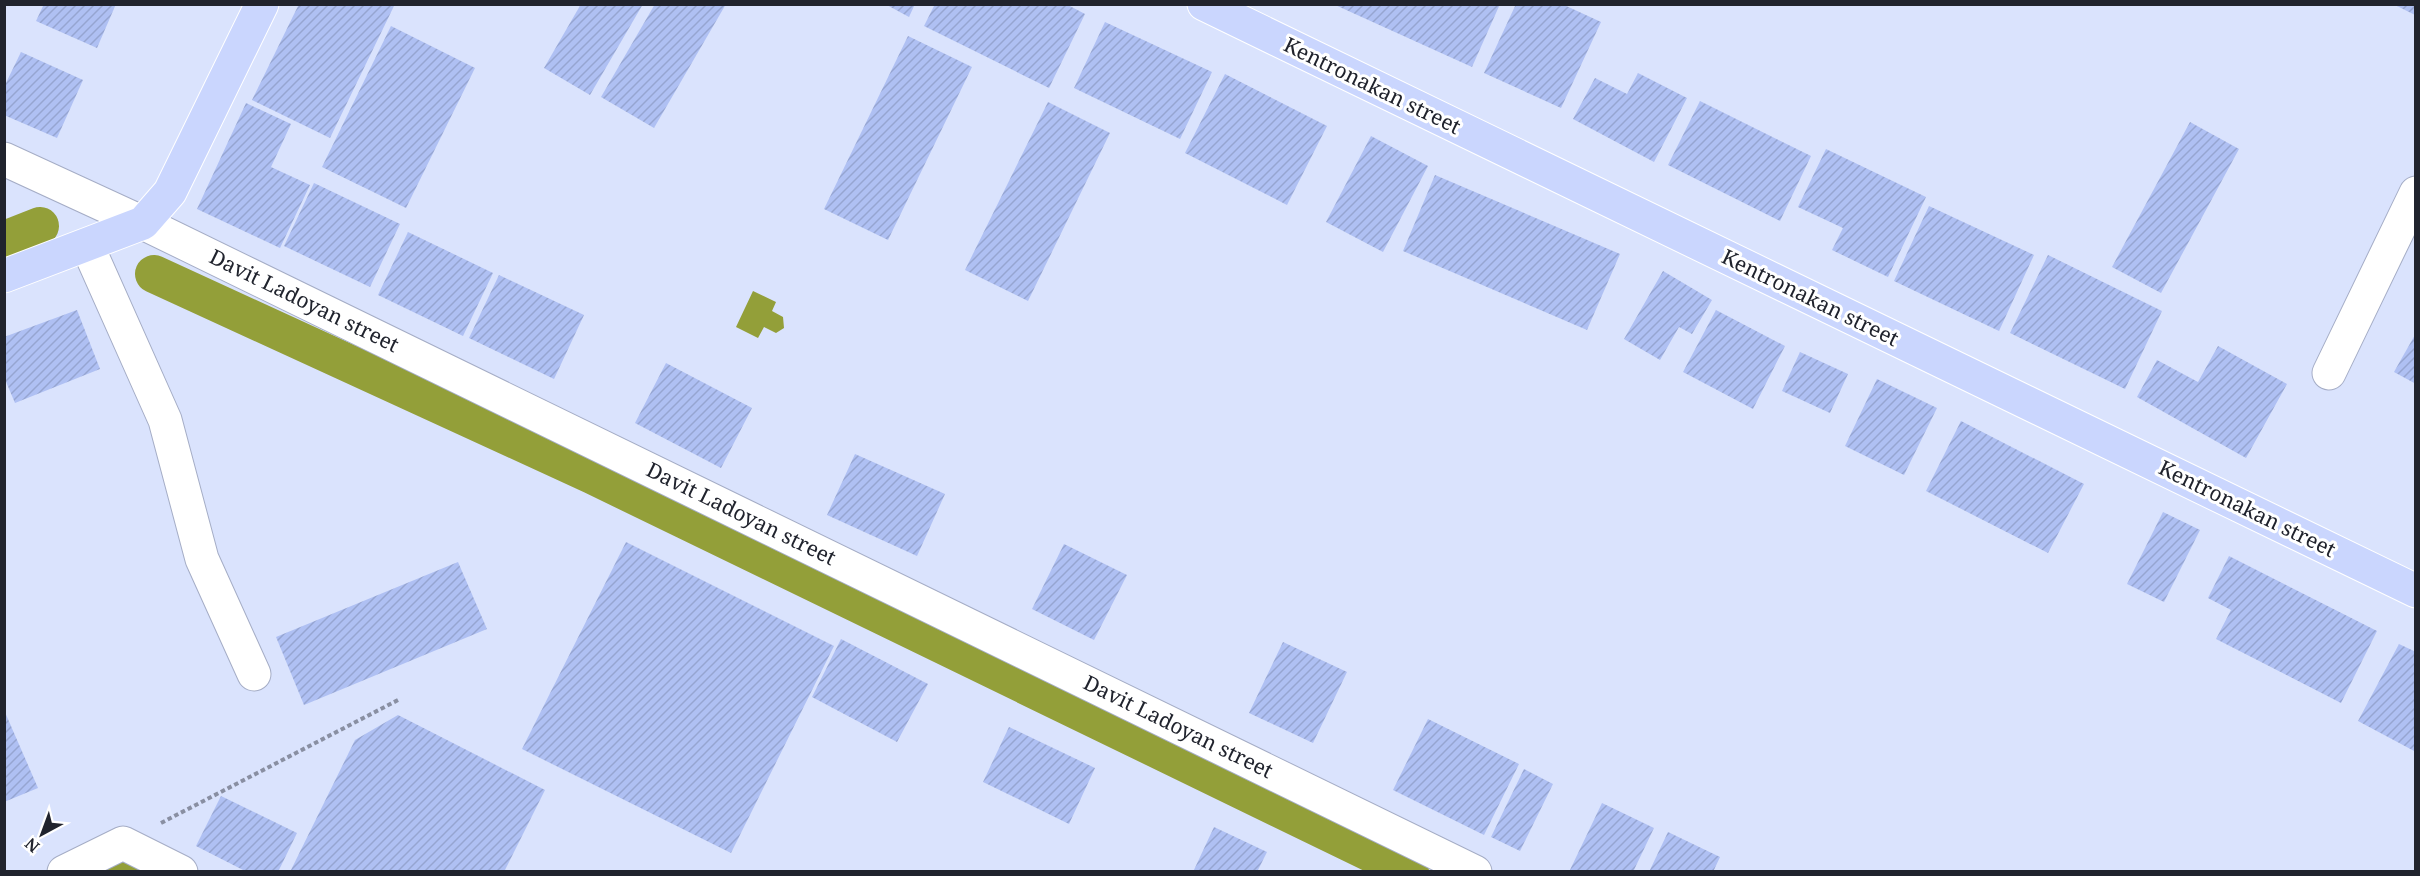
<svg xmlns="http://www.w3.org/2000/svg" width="2420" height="876" font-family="'Noto Serif',serif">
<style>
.water{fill:#939f39}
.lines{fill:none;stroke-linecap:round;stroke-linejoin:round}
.canal{stroke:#939f39;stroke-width:38}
.building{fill:url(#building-hatch)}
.minor-casing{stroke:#a5adc6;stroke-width:35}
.major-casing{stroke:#fff;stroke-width:35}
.path{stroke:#898fa2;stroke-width:4;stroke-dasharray:4.5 3;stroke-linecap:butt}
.minor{stroke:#fff;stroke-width:33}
.major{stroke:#cad6fe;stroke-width:33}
.labels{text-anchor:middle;stroke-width:6;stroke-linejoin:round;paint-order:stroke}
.street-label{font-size:21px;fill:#20232d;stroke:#fff}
</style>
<defs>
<pattern id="building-hatch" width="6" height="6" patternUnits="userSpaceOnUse" patternTransform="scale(1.5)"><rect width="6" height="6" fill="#afc0f3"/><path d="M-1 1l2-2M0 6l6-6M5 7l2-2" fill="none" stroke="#96a5d1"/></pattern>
</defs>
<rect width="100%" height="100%" fill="#dae3fd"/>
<polygon class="water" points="753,291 776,302 772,311 783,317 784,328 776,333 764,327 758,338 736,327"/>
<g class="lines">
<g class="canal">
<polyline points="4,240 40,226"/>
<polyline points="154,274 592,475 1410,872"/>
<polyline points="118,872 126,868"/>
</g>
</g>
<g class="building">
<polygon points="44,4 116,4 97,48 36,21"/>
<polygon points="299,4 394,6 330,138 252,100"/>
<polygon points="581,4 643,4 590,95 544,68"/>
<polygon points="655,4 726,4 654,128 601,97"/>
<polygon points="885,4 915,4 909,17"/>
<polygon points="935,4 1066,4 1085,14 1049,88 924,26"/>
<polygon points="1333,4 1500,4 1472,67"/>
<polygon points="1516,4 1562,4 1601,22 1561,108 1484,73"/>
<polygon points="2393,4 2416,4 2416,14 2415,15"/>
<polygon points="1105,22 1212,72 1180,139 1074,88"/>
<polygon points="391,26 475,68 406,208 322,167"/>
<polygon points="908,36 972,67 888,240 824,209"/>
<polygon points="21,52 83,80 57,138 4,115 4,87"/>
<polygon points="1638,73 1687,98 1654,162 1573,119 1595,78 1627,94"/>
<polygon points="1225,74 1327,126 1287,205 1185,153"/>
<polygon points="1700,101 1811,156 1780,221 1668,165"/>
<polygon points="1048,102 1110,133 1028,301 965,270"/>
<polygon points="246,103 291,124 271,167 310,185 280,248 197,209"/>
<polygon points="2190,122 2239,149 2161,293 2112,267"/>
<polygon points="1371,136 1428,166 1383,252 1326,222"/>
<polygon points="1826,149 1926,197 1888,277 1832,250 1843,228 1798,207"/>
<polygon points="1435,175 1620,254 1587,330 1403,251"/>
<polygon points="314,183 400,224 370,287 284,246"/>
<polygon points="1929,206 2034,255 1999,331 1894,281"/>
<polygon points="408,232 493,273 463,336 378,295"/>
<polygon points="2048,255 2162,311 2125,389 2010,333"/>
<polygon points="1663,271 1712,300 1692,334 1679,327 1660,360 1624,339"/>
<polygon points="499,275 584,315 554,379 469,338"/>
<polygon points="77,310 100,369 15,403 4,377 4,337"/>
<polygon points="1716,310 1785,346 1753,409 1683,372"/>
<polygon points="2416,333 2416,384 2394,372"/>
<polygon points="2218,346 2287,384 2246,458 2137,397 2157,360 2198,382"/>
<polygon points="1800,352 1848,374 1830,413 1782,391"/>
<polygon points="666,363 752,408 721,468 635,423"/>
<polygon points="1877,379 1937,408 1904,475 1845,446"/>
<polygon points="1961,421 2084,484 2048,553 1926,491"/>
<polygon points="855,454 945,494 917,556 827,515"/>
<polygon points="2163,512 2200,530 2164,602 2127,584"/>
<polygon points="626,542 834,646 731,853 522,749"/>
<polygon points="1064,544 1127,575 1094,640 1032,609"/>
<polygon points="2229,556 2377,631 2341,703 2216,639 2231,610 2208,598"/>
<polygon points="458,562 487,629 304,705 276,637"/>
<polygon points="841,639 928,684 897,742 812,697"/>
<polygon points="1283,642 1347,672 1313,743 1249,713"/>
<polygon points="2399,644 2416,652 2416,752 2358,721"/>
<polygon points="4,710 38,788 4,802"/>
<polygon points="398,715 545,790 504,872 290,872 355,740"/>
<polygon points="1428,719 1519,764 1484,835 1393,790"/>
<polygon points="1009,727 1095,768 1069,824 983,782"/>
<polygon points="1524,769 1553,784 1520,851 1491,837"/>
<polygon points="221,796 297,833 278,872 247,872 196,846"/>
<polygon points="1602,803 1654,828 1633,872 1569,872"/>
<polygon points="1214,827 1267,852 1257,872 1193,872"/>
<polygon points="1668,832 1720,857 1713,872 1649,872"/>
</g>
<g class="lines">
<g class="minor-casing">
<g id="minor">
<polyline points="4,159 143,223 1475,872"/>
<polyline points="87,245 165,420 202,559 254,674"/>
<polyline points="2329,373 2416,193"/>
<polyline points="64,872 123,843 181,872"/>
</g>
</g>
<g class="major-casing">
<g id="major">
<polyline points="1204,4 2416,591"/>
<polyline points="4,276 143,223 170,192 262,4"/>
</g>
</g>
<polyline class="path" points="161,823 400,699"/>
<use href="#minor" class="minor"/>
<use href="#major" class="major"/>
</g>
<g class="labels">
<g class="street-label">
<text transform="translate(1372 86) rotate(26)" y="7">Kentronakan street</text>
<text transform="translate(1810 298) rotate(26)" y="7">Kentronakan street</text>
<text transform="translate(304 301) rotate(26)" y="7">Davit Ladoyan street</text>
<text transform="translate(2247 509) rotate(26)" y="7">Kentronakan street</text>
<text transform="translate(741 514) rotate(26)" y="7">Davit Ladoyan street</text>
<text transform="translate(1178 727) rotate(26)" y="7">Davit Ladoyan street</text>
</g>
</g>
<rect width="2420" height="876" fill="none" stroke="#20232d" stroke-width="12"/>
<g transform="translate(42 834) rotate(221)" stroke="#ffffff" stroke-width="4.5" paint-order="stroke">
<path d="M0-4.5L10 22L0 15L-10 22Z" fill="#20232d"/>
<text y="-9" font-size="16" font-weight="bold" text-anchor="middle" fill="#20232d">N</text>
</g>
</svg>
